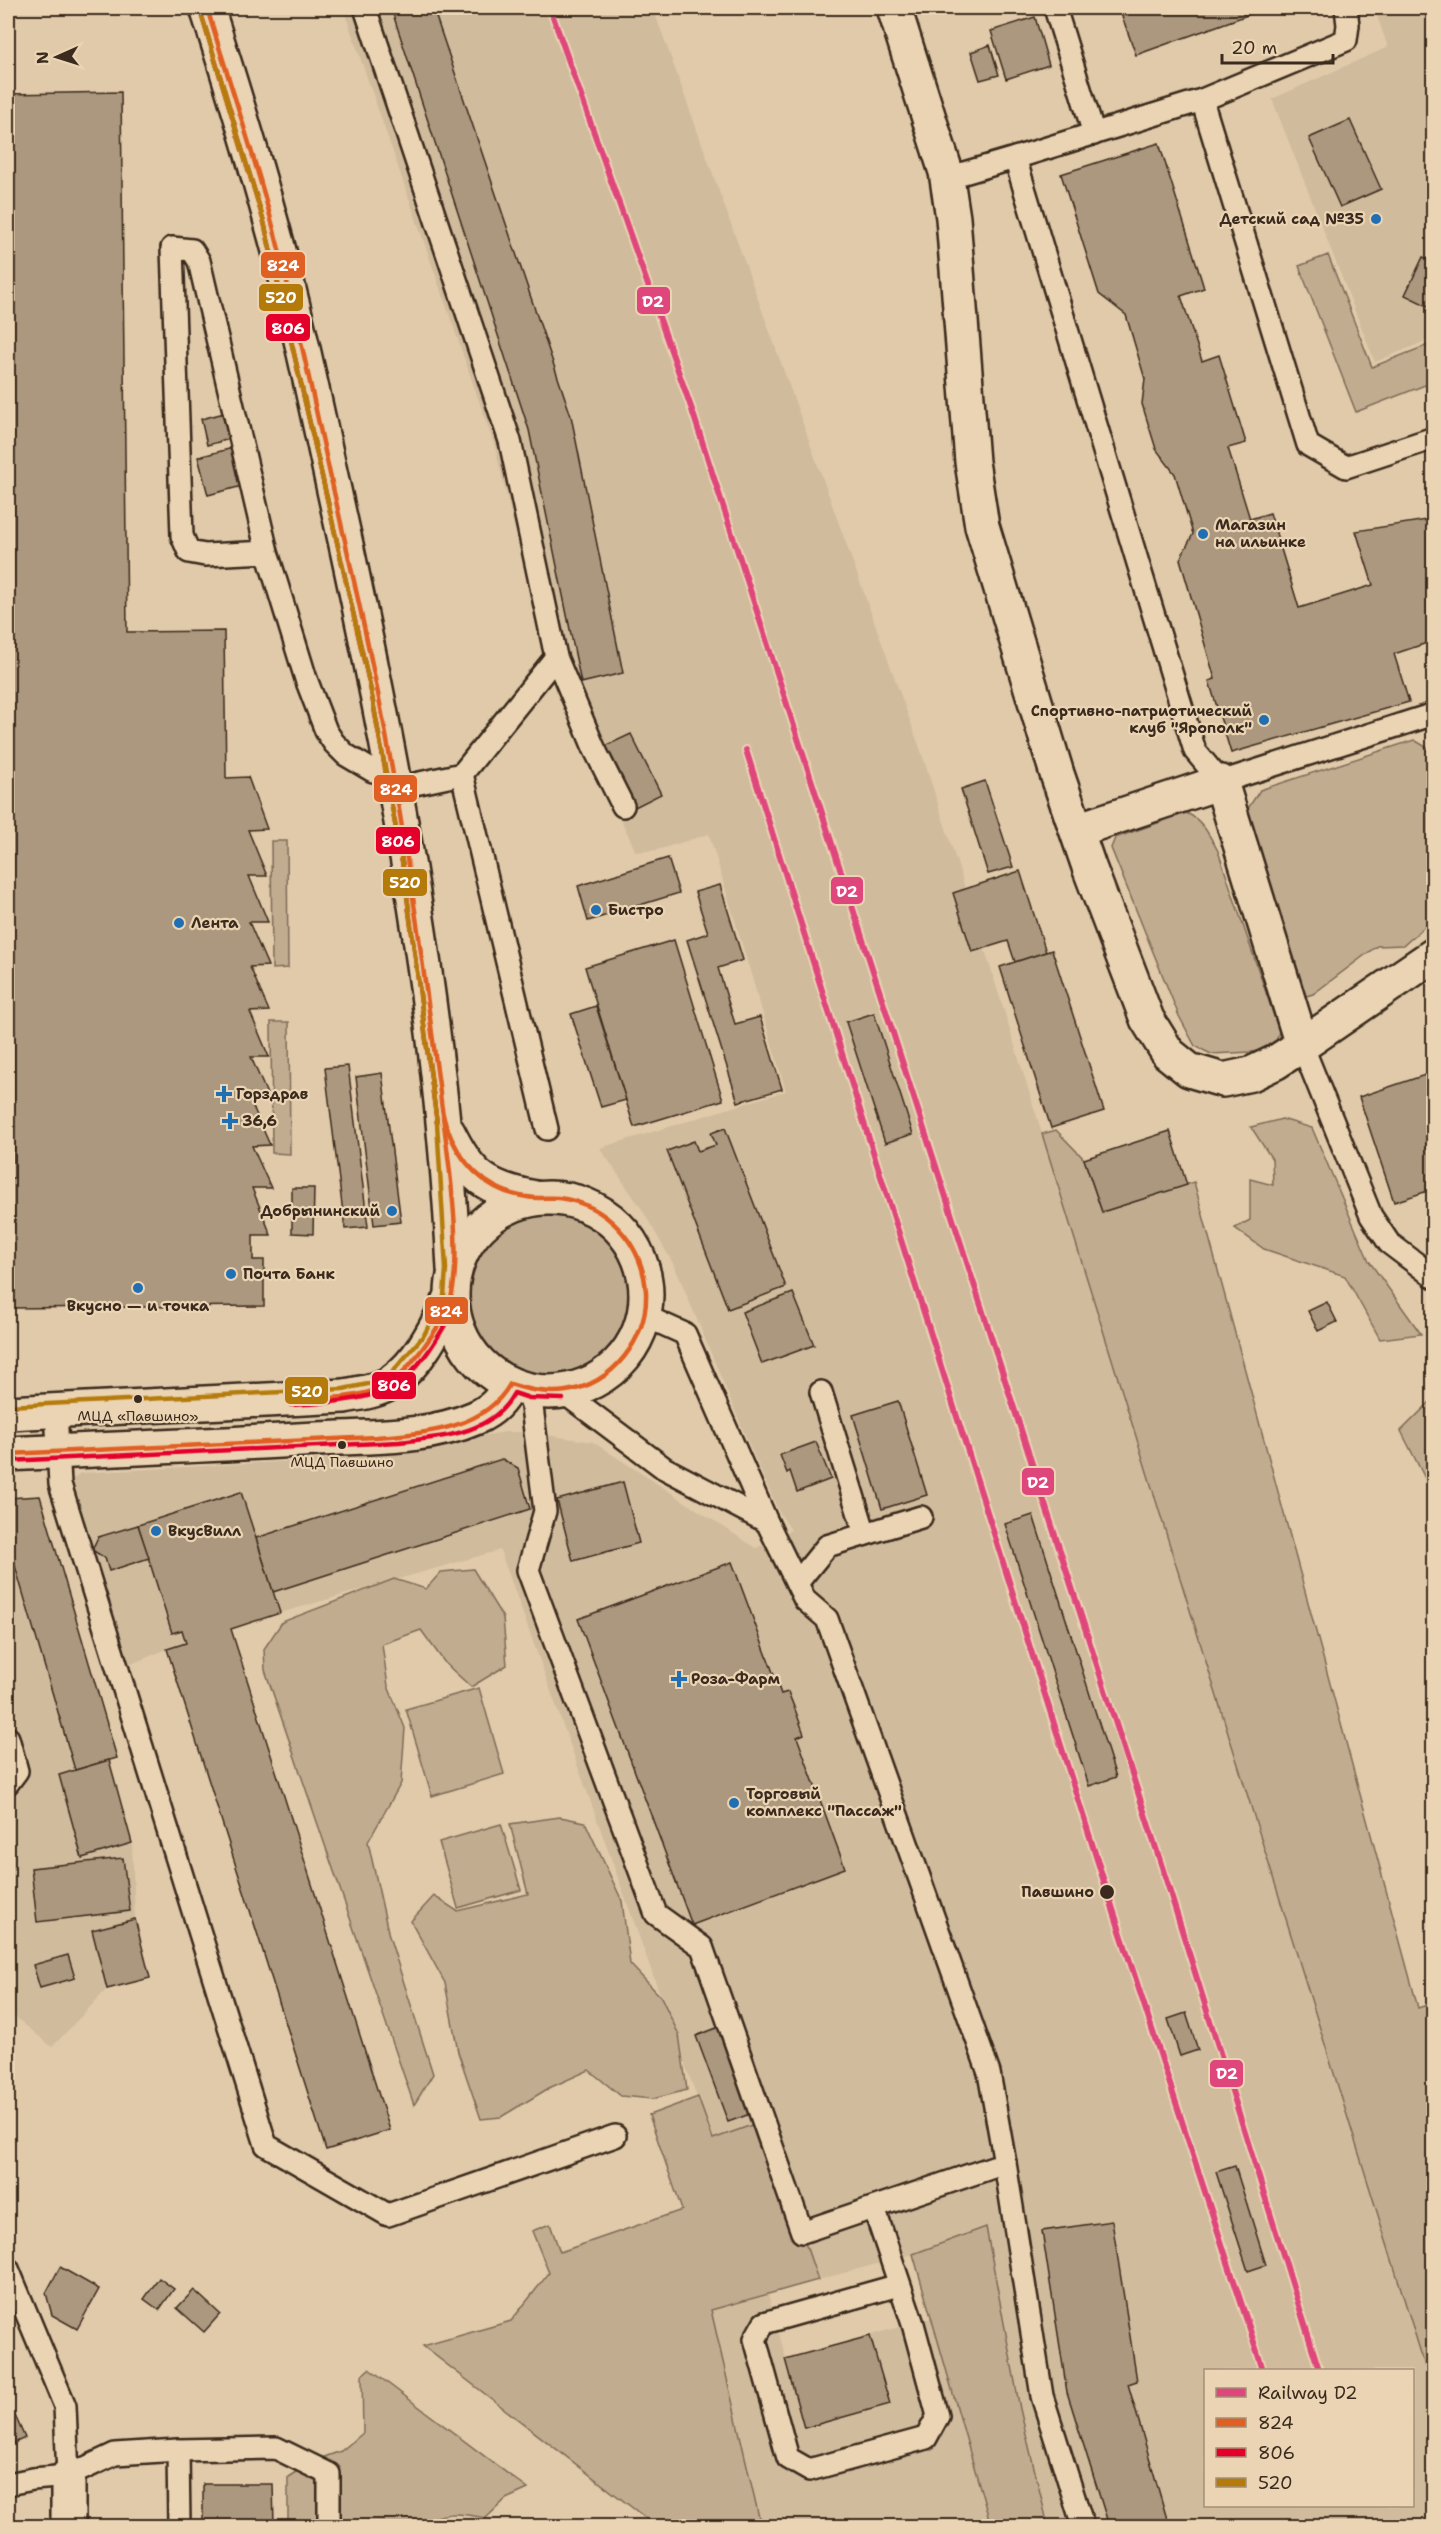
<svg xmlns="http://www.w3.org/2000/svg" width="1441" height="2534" font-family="'Shantell Sans',sans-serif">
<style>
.built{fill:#d0bb9d;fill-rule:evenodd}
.green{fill:#c1ac90;stroke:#7e6b57;stroke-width:1.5}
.building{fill:#ac987e;stroke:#3b2a1e;stroke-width:1.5}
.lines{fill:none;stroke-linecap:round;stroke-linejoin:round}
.lane-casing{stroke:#3b2a1e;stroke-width:26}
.street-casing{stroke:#3b2a1e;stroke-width:38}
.secondary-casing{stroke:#3b2a1e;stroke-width:38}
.lane{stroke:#ead4b3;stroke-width:21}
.street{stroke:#ead4b3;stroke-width:33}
.secondary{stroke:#ead4b3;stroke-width:33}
.bus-1-casing{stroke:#ead4b3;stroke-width:9}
.bus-2-casing{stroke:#ead4b3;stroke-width:9}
.bus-3-casing{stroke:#ead4b3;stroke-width:9}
.bus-1{stroke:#e05f22;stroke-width:4.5}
.bus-2{stroke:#e4002b;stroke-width:4.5}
.bus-3{stroke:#b57b0a;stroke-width:4.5}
.rail-1-casing{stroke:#ead4b3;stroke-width:10}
.rail-1{stroke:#df477c;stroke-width:6}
.poi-dot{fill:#1f6fb2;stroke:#ead4b3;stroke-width:2}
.bus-dot{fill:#3b2a1e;stroke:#ead4b3;stroke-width:2}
.labels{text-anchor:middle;stroke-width:4.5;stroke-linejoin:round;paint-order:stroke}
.bus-label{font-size:14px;fill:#3b2a1e;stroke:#ead4b3}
.poi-label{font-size:15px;font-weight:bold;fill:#3b2a1e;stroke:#ead4b3;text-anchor:start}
.stop-label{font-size:15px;font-weight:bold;fill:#3b2a1e;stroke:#ead4b3;text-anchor:end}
.line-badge{stroke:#ead4b3;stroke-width:2}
.badge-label{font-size:16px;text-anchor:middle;font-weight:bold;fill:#fff}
</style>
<rect width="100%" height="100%" fill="#e0caaa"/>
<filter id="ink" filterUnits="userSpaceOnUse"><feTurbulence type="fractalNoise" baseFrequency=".0167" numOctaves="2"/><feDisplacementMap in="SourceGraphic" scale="12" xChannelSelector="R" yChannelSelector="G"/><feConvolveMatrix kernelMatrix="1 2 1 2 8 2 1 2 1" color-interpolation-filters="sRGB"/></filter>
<g filter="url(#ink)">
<g class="built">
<path d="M343 8H653L922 754 985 950 1433 2392V2526H1048L1020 2409 986 2227 913 2254 818 2280 763 2121 712 2139 500 1550 280 1613 167 1649 129 1665 68 1484 80 1473 383 1456 418 1451 474 1437 506 1432H526L593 1442 756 1548 791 1530 779 1512 751 1449 675 1267 643 1211 600 1148 786 1091 709 834 657 850 636 852 545 655 495 447ZM1206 2370H1412V2506H1206Z"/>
<polygon points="1374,8 1433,8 1433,338 1375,362 1272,99 1388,47"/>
<polygon points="40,1496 117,1758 109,1760 132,1843 135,1919 92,1930 107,1989 52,2047 8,2011 8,1498"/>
<polygon points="768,2294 786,2359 931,2318 991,2526 761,2526 711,2310"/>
</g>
<g class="green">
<polygon points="1328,255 1372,367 1433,343 1433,382 1356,412 1299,266"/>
<polygon points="1414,740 1428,748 1434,766 1433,919 1404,945 1377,946 1313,994 1303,997 1245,813 1260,790"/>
<path d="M1186 813C1203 820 1209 835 1218 851L1279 1031 1275 1047 1252 1052 1211 1054 1195 1046 1179 1016 1111 848 1115 838Z"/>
<polygon points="271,841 287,841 288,968 272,969"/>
<polygon points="271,1022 289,1022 290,1154 272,1153"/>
<polygon points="1282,1119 1312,1128 1369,1261 1421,1334 1380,1339 1345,1276 1264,1249 1235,1228 1250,1220 1250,1179 1273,1185 1272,1159 1251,1127"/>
<polygon points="1056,1130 1084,1159 1102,1212 1194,1182 1418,2008 1433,2003 1433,2392 1042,1134"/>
<circle cx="548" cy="1296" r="82"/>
<polygon points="1433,1399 1433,1494 1401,1431"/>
<polygon points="473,1569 503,1618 507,1665 471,1687 445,1663 421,1630 382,1644 388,1686 405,1728 401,1783 368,1842 389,1936 433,2074 414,2105 265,1670 264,1649 282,1622 394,1579 426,1589 441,1572"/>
<polygon points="479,1688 504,1774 432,1796 406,1709"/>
<polygon points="560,1817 585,1822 622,1901 630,1964 661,1997 679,2035 687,2090 653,2099 621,2096 589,2070 549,2088 501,2117 481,2119 458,2052 445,1983 411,1921 434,1896 457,1911 528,1894 510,1824"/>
<polygon points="501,1824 521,1890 458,1908 439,1842"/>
<polygon points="698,2097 713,2139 763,2121 818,2280 711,2310 761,2526 656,2526 423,2346 511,2321 549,2273 532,2231 550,2224 560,2252 682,2210 649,2115"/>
<polygon points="986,2227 1020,2409 1048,2526 991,2526 913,2254"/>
<path d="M369 2369 528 2489 506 2499 486 2518C459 2513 442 2510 419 2526H288V2477L313 2461 341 2451 363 2433 362 2375Z"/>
</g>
<g class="building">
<polygon points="391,8 433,8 571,416 623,673 581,683 529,430"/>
<polygon points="1119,8 1267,8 1136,55"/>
<polygon points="1035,17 1049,65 1006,79 991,31"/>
<polygon points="990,45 999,75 980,80 971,52"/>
<polygon points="121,92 127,632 224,631 226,778 248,777 267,829 248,830 267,876 249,876 268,922 249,922 268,966 250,967 269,1011 250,1012 269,1057 251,1057 270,1101 251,1102 270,1145 252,1146 271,1188 252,1188 271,1235 253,1235 253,1260 264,1260 264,1306 8,1308 8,1178 14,1178 13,1040 8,1040 8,910 12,910 10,763 8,763 8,94"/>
<polygon points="1350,120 1381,189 1340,207 1309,138"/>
<polygon points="1159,143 1204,288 1181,296 1202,361 1219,355 1246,443 1228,448 1250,519 1270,513 1299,608 1373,585 1356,531 1433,519 1434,521 1434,664 1427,643 1394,654 1409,702 1231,753 1209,681 1215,679 1180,559 1193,534 1175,474 1156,449 1142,404 1145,379 1126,315 1099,294 1061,174"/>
<polygon points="1423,257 1434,261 1434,309 1405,295"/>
<polygon points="228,412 234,438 207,445 201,419"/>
<polygon points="237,447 246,485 208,495 198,457"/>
<polygon points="631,734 661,794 631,809 601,748"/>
<polygon points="985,781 1013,867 988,874 961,789"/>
<polygon points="668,858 679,893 588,921 578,886"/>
<polygon points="1020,871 1046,952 1015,962 1008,941 972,952 953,893"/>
<polygon points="720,885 743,960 718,968 735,1024 760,1017 782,1089 738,1102 687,940 708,933 695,892"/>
<polygon points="674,940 723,1100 634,1127 585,967"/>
<polygon points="1052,950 1104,1111 1051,1128 1000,967"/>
<polygon points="596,1006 626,1100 601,1107 571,1014"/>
<polygon points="874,1013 913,1134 885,1143 846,1022"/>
<polygon points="348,1066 368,1227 345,1229 325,1068"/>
<polygon points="1434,1072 1434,1189 1394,1202 1359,1097"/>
<polygon points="382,1073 401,1222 374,1225 356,1077"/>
<polygon points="725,1128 786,1287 728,1309 667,1151 694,1141 698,1151 716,1145 711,1133"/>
<polygon points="1170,1131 1187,1185 1102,1212 1084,1159"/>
<polygon points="292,1188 314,1188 313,1234 292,1233"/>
<polygon points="793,1293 814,1345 762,1364 742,1312"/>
<polygon points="1327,1302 1337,1322 1318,1331 1308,1311"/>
<polygon points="898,1401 927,1495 882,1509 853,1415"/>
<polygon points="816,1442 831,1479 797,1492 790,1471 787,1473 780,1455"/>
<polygon points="502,1459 518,1468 530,1509 273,1592 256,1538"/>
<polygon points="623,1482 639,1543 573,1561 557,1500"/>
<polygon points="241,1492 280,1613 231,1629 390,2130 326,2150 167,1649 186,1643 182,1630 172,1633 138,1525"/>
<polygon points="40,1496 117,1758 75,1770 8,1542 8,1498"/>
<polygon points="1033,1515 1116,1777 1089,1786 1005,1524"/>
<polygon points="138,1525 149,1558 109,1571 105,1558 92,1550 98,1537"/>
<polygon points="732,1562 781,1694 788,1692 796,1712 804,1734 797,1737 845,1868 692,1925 578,1619"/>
<polygon points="109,1760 132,1843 82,1858 59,1775"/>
<polygon points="123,1858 130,1911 37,1922 31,1868"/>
<polygon points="135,1919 150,1978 107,1989 92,1930"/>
<polygon points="68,1955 75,1978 40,1988 33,1965"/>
<polygon points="1186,2013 1198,2050 1180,2056 1168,2019"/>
<polygon points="719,2027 750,2114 728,2122 696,2036"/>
<polygon points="1235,2166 1266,2265 1248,2271 1216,2172"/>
<polygon points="1112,2221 1137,2381 1128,2384 1169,2526 1109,2526 1067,2392 1042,2231"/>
<polygon points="60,2267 99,2289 77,2329 52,2315 46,2293"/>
<polygon points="159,2278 174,2289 159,2310 144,2299"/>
<polygon points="194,2290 220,2314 204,2332 177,2308"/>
<polygon points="870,2336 890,2404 804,2428 785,2359"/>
<polygon points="8,2400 25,2438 8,2446"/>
<polygon points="203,2484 273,2484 274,2526 203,2526"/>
</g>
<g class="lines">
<g class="lane-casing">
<g id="lane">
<polyline points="365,8 510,441 556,657 594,748 623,806"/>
<polyline points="1055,8 1094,134"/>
<polyline points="1202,100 1346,40 1348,25 1346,8"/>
<polyline points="947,178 1015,158"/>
<polyline points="1434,438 1346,467 1308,445 1202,100 1015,158 1195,751 1221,782 1434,714"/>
<polyline points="267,552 205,555 189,552 182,536 172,248 192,250 199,261 267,552 306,679 326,731 334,743 346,755 373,771 393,774"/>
<polyline points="462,774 556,657"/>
<polyline points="396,788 462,774 547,1129"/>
<polyline points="1302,1045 1371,1216 1389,1243 1434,1277"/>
<polyline points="530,1391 545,1511 528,1570 656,1914 702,1947 802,2232 1005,2163 989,2073 827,1619 805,1600 767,1522 685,1334 645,1316"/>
<polyline points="563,1392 664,1468 767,1522"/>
<polyline points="821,1392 865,1534"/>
<polyline points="56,1411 60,1484 266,2145 388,2215 615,2136"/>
<polyline points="797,1583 827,1546 921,1517"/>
<polyline points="8,1738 17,1771 8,1783"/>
<polyline points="1005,2163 1042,2396 1083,2526"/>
<polyline points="874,2208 913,2324 938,2416 926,2438 809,2470 788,2458 755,2339 764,2323 899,2285"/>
<polyline points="8,2269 65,2406 68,2476"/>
<polyline points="178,2450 179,2526"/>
<polyline points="8,2484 33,2479 68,2476 115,2454 178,2450 276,2448 329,2474 329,2526"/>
</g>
</g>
<g class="street-casing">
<g id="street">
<polyline points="894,8 946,172 953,218 972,462 982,526 1057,774 1089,867 1147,1019 1168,1053 1189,1070 1223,1080 1251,1074 1276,1062 1302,1045 1221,782 1077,830"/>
<polyline points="68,2476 68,2526"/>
</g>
</g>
<g class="secondary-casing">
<g id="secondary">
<path d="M207 8C229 77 251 148 270 218 300 324 321 433 345 540 397 780 442 1023 454 1269"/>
<polyline points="1302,1045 1434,955"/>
<path d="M448 1132C470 1177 486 1189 535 1198"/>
<circle cx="549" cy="1295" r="97"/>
<path d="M8 1413 344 1396C360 1393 380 1391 393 1381 421 1361 436 1327 451 1298"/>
<path d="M8 1454C111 1449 214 1445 317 1439 368 1436 427 1439 475 1418 493 1410 501 1401 510 1384"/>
</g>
</g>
<use href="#lane" class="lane"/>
<use href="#street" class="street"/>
<use href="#secondary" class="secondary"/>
<g class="bus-1-casing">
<g id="bus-1">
<path d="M289 1399C319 1398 352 1400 380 1388 397 1381 409 1366 420 1352 431 1337 442 1322 449 1305 464 1261 449 1164 443 1117"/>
<path d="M8 1454 377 1437C425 1433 484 1430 510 1384 528 1390 547 1394 566 1391 613 1384 648 1339 646 1292 643 1244 607 1204 559 1198 548 1197 538 1199 527 1197 486 1192 459 1162 446 1125 441 1113 441 1098 439 1085 435 1056 431 1026 427 996 416 912 403 829 388 746 372 655 350 565 330 474 311 389 294 303 271 219 252 148 228 78 207 8"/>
</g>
</g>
<g class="bus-2-casing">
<g id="bus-2">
<polyline points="200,10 264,222 371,691 404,873 437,1123"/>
<path d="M291 1405C393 1399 409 1392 458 1302"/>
<path d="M8 1461 399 1442C440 1437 492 1435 514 1393L529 1398 563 1399"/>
</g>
</g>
<g class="bus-3-casing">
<polyline id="bus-3" points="8,1406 343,1389 368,1384 389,1376 424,1335 444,1296 446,1269 437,1123 404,873 371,691 264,222 200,10"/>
</g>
<use href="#bus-1" class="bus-1"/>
<use href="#bus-2" class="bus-2"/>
<use href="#bus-3" class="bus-3"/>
<g class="rail-1-casing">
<g id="rail-1">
<polyline points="550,8 692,410 1164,1873 1319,2370"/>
<polyline points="746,750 1107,1891 1263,2370"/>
</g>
</g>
<use href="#rail-1" class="rail-1"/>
</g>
</g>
<g class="poi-dot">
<circle cx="1376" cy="219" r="6"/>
<circle cx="1203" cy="534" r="6"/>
<circle cx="1264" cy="720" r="6"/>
<circle cx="596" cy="910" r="6"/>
<circle cx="179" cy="923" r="6"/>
<path d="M221 1085h6v6h6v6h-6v6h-6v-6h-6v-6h6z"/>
<path d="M227 1112h6v6h6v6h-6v6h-6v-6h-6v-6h6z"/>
<circle cx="392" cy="1211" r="6"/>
<circle cx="231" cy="1274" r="6"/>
<circle cx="138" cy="1288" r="6"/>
<circle cx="156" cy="1531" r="6"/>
<path d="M676 1670h6v6h6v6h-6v6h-6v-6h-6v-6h6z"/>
<circle cx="734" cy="1803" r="6"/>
</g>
<g class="bus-dot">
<circle cx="138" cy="1399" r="5"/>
<circle cx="342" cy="1445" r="5"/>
<circle cx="1107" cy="1892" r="8"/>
</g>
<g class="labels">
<g class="bus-label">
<text x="138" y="1421">МЦД «Павшино»</text>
<text x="342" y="1467">МЦД Павшино</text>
</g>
<g class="poi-label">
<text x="1364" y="224" text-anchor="end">Детский сад №35</text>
<text x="1215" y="530">Магазин<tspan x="1215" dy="17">на ильинке</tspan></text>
<text x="1252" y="716" text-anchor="end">Спортивно-патриотический<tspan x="1252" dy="17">клуб "Ярополк"</tspan></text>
<text x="608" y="915">Бистро</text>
<text x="191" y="928">Лента</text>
<text x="236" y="1099">Горздрав</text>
<text x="242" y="1126">36,6</text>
<text x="380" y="1216" text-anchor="end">Добрынинский</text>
<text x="243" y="1279">Почта Банк</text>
<text x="138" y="1311" text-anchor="middle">Вкусно — и точка</text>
<text x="168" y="1536">ВкусВилл</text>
<text x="691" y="1684">Роза-Фарм</text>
<text x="746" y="1799">Торговый<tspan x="746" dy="17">комплекс "Пассаж"</tspan></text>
</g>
<g class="stop-label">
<text x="1094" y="1897">Павшино</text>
</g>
</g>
<g class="line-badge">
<rect x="260" y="251" width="46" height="28" rx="6" fill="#e05f22"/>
<rect x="258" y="283" width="46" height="29" rx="6" fill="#b57b0a"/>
<rect x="636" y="286" width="35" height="29" rx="6" fill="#df477c"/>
<rect x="265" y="313" width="46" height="29" rx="6" fill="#e4002b"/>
<rect x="373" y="774" width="45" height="29" rx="6" fill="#e05f22"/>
<rect x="375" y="826" width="46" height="29" rx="6" fill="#e4002b"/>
<rect x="382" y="868" width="46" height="29" rx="6" fill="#b57b0a"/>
<rect x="830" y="876" width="34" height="29" rx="6" fill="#df477c"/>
<rect x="424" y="1296" width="45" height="29" rx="6" fill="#e05f22"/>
<rect x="371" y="1371" width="46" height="29" rx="6" fill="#e4002b"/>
<rect x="284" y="1376" width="45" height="29" rx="6" fill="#b57b0a"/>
<rect x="1021" y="1467" width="34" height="29" rx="6" fill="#df477c"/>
<rect x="1209" y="2059" width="35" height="29" rx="6" fill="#df477c"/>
</g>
<g class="badge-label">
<text x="283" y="271">824</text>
<text x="281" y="303">520</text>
<text x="653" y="307">D2</text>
<text x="288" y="334">806</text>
<text x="396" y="795">824</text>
<text x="398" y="847">806</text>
<text x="405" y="888">520</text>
<text x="847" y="897">D2</text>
<text x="446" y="1317">824</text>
<text x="394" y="1391">806</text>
<text x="307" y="1397">520</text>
<text x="1038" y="1488">D2</text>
<text x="1227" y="2079">D2</text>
</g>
<rect width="1441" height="2534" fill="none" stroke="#ead4b3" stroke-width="30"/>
<rect x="15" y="15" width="1411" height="2504" fill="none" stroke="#3b2a1e" stroke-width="2" filter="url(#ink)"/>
<rect x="1204" y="2369" width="210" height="138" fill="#ead4b3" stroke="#a49077" stroke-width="1.5"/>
<rect x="1216" y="2388" width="30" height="9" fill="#df477c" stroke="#a49077" stroke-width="1.5"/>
<text x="1258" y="2399" font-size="18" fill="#3b2a1e">Railway D2</text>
<rect x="1216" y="2418" width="30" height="9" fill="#e05f22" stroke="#a49077" stroke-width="1.5"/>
<text x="1258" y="2429" font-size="18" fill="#3b2a1e">824</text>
<rect x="1216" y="2448" width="30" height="9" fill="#e4002b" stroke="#a49077" stroke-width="1.5"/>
<text x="1258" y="2459" font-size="18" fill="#3b2a1e">806</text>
<rect x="1216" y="2478" width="30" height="9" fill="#b57b0a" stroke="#a49077" stroke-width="1.5"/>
<text x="1258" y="2489" font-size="18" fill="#3b2a1e">520</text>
<g transform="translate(57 57) rotate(267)" stroke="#ead4b3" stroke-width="4.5" paint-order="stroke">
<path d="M0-4.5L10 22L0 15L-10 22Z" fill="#3b2a1e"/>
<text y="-9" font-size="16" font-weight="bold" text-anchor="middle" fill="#3b2a1e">N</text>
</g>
<path d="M1222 54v9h111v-9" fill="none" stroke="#3b2a1e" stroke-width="3"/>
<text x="1231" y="54" font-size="18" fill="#3b2a1e" stroke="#ead4b3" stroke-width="4.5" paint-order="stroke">20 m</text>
</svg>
